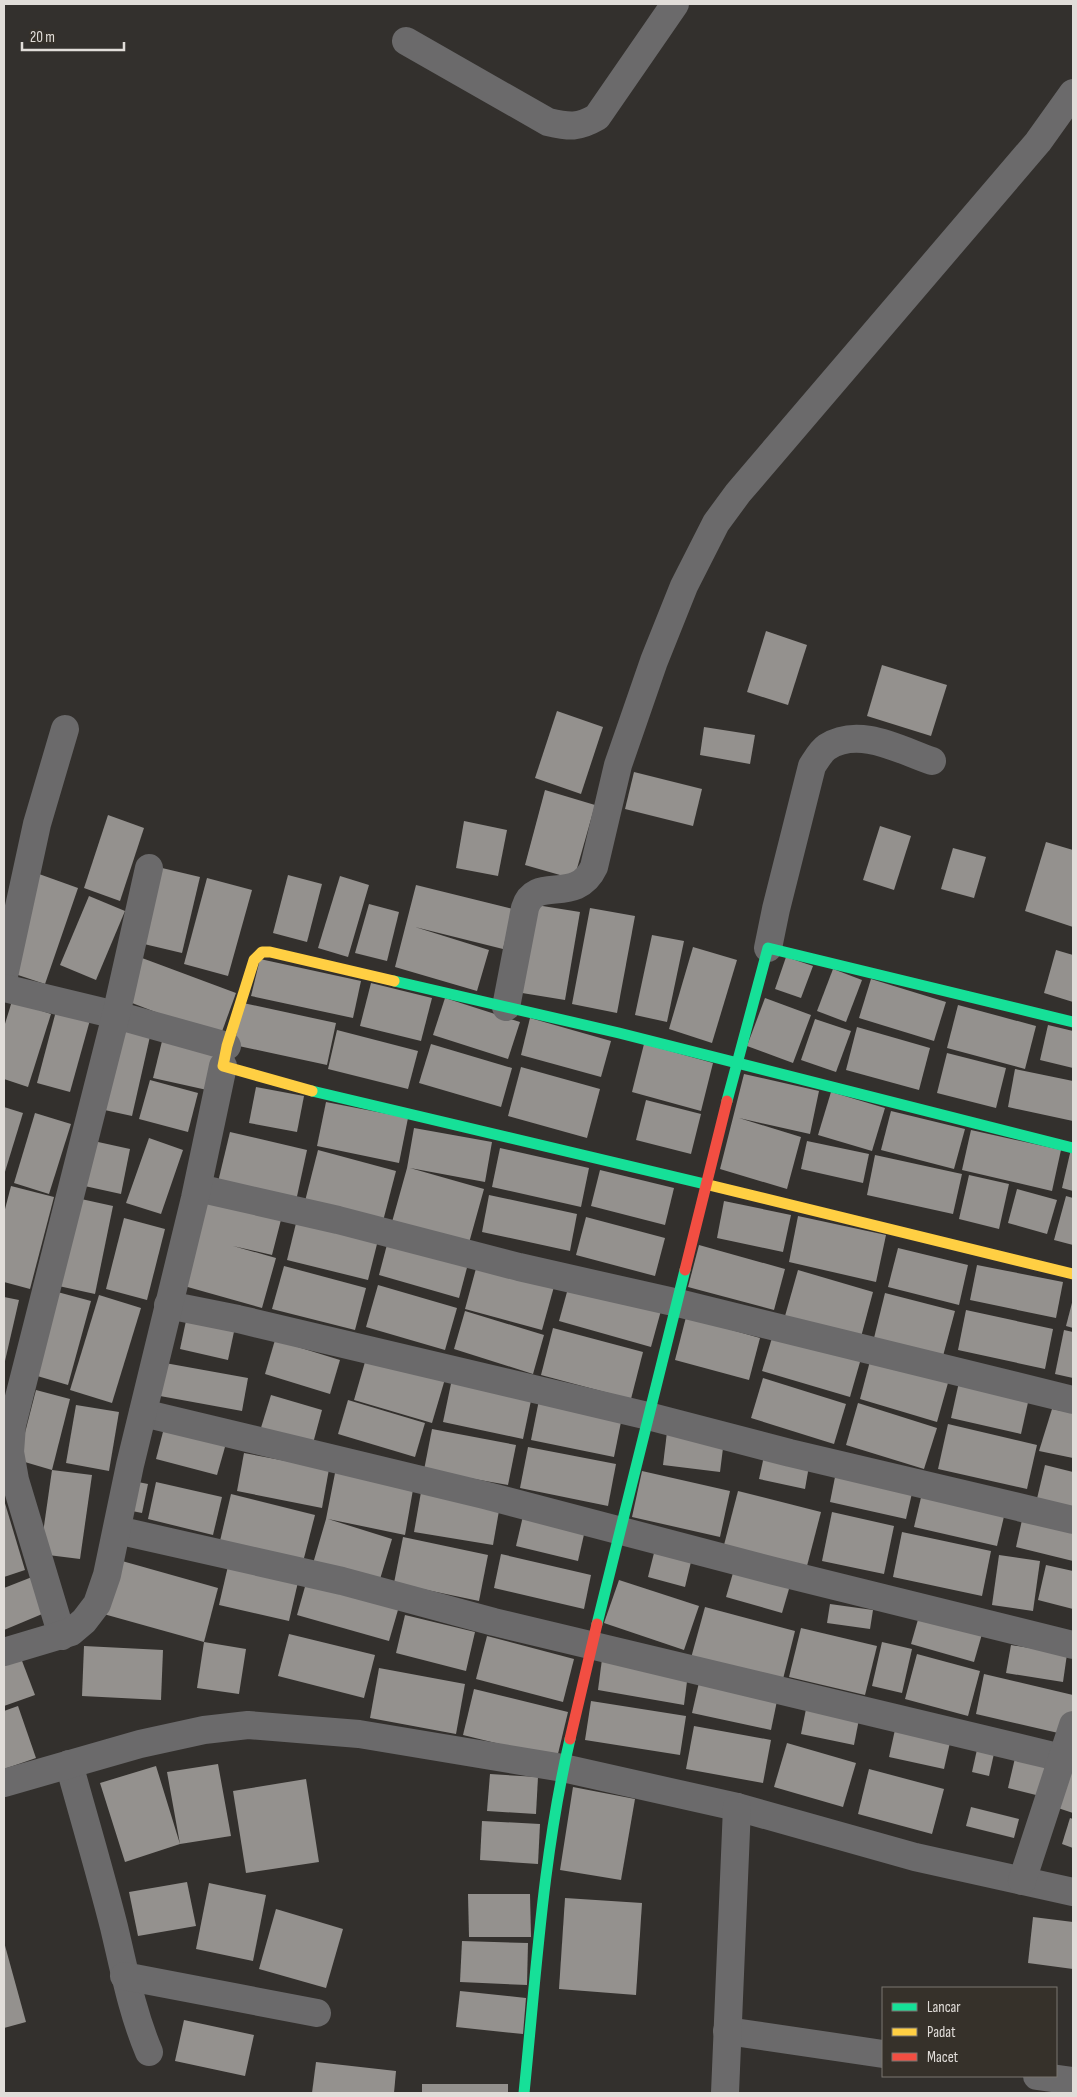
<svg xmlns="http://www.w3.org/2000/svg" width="1077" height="2097" font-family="'Sofia Sans Condensed',sans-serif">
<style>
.building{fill:#94918e}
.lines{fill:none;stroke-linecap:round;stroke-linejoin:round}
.street{stroke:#6b6a6b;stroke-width:28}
.fast{stroke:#16e098;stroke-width:11}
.slow{stroke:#ffcf43;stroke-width:11}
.jam{stroke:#f24e42;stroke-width:11}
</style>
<rect width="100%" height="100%" fill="#33302d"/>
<g class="building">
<polygon points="766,631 807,645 788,705 747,692"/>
<polygon points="882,665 947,685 931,736 867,716"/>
<polygon points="557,711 603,727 581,794 535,778"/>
<polygon points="704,727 755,735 750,764 700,755"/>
<polygon points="634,772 702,789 693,826 625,809"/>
<polygon points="545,790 595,805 574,879 525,865"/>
<polygon points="108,815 144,828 120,901 84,888"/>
<polygon points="464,821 507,830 498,876 456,868"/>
<polygon points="880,826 911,836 894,890 863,880"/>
<polygon points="1046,842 1073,850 1073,927 1025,911"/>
<polygon points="953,848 986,857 974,898 941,889"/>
<polygon points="162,868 200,877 182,953 144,944"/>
<polygon points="39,874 78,888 45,984 6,971"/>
<polygon points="288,875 322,884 307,942 273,933"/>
<polygon points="340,876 369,885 348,957 318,948"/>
<polygon points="207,878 252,890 228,976 184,964"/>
<polygon points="416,885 513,909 503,949 415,927 489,950 477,991 395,967"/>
<polygon points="89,896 125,911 96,980 60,965"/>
<polygon points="369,904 399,912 387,961 355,953"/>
<polygon points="530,904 580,912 565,1000 516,992"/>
<polygon points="590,908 635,916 617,1013 572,1004"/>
<polygon points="652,935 684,941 667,1022 635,1015"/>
<polygon points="693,947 737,960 712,1043 669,1029"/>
<polygon points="1056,950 1073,955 1073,1002 1044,993"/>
<polygon points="786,957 813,966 801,998 775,989"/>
<polygon points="142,958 236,993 220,1037 127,1001"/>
<polygon points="260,959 361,981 353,1018 251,996"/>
<polygon points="833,969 862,980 846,1022 817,1011"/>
<polygon points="871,979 946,1002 934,1041 859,1018"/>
<polygon points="371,983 432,998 421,1041 360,1026"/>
<polygon points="445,998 520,1022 508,1059 433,1035"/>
<polygon points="765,998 811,1015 793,1063 747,1046"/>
<polygon points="12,1001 51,1014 28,1087 4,1079 4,1027"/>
<polygon points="243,1003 336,1023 327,1065 234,1045"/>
<polygon points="958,1005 1036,1026 1025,1069 947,1048"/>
<polygon points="56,1011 90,1020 70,1092 37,1083"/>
<polygon points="530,1018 611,1041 601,1077 521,1055"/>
<polygon points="815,1019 851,1031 836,1072 801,1060"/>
<polygon points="118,1024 151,1032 132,1116 100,1109"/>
<polygon points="1048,1025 1073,1031 1073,1068 1040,1060"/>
<polygon points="857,1027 930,1048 919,1090 846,1070"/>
<polygon points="337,1030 418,1051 408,1089 328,1069"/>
<polygon points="164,1033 218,1046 207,1090 153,1078"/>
<polygon points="431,1044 512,1068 501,1107 419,1083"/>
<polygon points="644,1044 713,1063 701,1111 632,1092"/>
<polygon points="947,1053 1006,1068 996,1108 937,1093"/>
<polygon points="521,1067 600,1089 587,1138 508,1116"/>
<polygon points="1015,1069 1073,1081 1073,1121 1008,1107"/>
<polygon points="744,1074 819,1091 810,1134 739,1118 801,1137 787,1189 720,1169"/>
<polygon points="150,1080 198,1093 188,1132 139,1119"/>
<polygon points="256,1087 304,1096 297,1132 249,1123"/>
<polygon points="831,1092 885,1108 872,1151 818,1135"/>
<polygon points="646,1100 701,1114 691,1154 636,1140"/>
<polygon points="326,1102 408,1118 399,1163 317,1146"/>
<polygon points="4,1107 23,1113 4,1175"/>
<polygon points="891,1111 965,1129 954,1169 881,1150"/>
<polygon points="35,1113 71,1124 49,1194 14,1183"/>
<polygon points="414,1128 492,1142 485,1182 410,1168 484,1189 469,1243 392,1222 407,1168"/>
<polygon points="971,1130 1061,1150 1052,1191 962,1170"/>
<polygon points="230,1132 307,1150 296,1201 218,1182"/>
<polygon points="149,1138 183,1150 161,1214 126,1203"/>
<polygon points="89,1140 130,1149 121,1194 80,1185"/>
<polygon points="807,1141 869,1154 863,1183 801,1169"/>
<polygon points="500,1148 589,1168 581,1207 492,1187"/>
<polygon points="1071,1149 1073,1150 1073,1191 1062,1188"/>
<polygon points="318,1150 396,1171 382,1225 304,1205"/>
<polygon points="875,1155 962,1174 953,1214 867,1195"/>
<polygon points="600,1170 674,1188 665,1225 591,1206"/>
<polygon points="969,1175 1009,1184 999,1229 959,1219"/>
<polygon points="11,1186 54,1197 30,1289 4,1282 4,1213"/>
<polygon points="1017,1189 1057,1200 1047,1234 1008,1223"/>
<polygon points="201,1191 283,1212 272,1255 233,1246 276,1258 262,1308 177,1284"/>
<polygon points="489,1195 577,1214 570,1251 482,1232"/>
<polygon points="1066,1196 1073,1198 1073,1245 1054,1240"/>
<polygon points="72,1197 113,1206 95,1294 54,1285"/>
<polygon points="724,1201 791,1215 783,1252 717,1238"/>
<polygon points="299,1211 380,1232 368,1280 287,1260"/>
<polygon points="798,1216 886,1235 876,1282 789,1262"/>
<polygon points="586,1217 665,1238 655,1276 576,1255"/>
<polygon points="124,1218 165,1229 147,1300 106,1289"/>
<polygon points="389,1237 469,1260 459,1298 379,1275"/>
<polygon points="699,1245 785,1269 774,1310 688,1287"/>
<polygon points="898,1248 968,1265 959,1305 888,1287"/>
<polygon points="478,1261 555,1283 542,1330 465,1309"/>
<polygon points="977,1265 1063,1282 1056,1318 970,1300"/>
<polygon points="284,1266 366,1288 355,1330 272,1309"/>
<polygon points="798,1270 873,1292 861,1337 785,1316"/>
<polygon points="570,1281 662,1307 651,1347 559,1321"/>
<polygon points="378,1285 457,1308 445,1350 366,1327"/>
<polygon points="50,1290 91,1301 68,1385 27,1373"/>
<polygon points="885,1293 955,1311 943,1356 874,1338"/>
<polygon points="99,1295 141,1308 112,1403 70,1390"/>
<polygon points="4,1297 19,1300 5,1361 4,1361"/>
<polygon points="1073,1299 1073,1328 1066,1326"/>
<polygon points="966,1310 1053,1329 1045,1369 958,1350"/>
<polygon points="465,1311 544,1335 533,1374 454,1349"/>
<polygon points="187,1316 235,1327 228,1360 180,1349"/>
<polygon points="686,1317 760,1338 749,1380 675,1360"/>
<polygon points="553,1328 643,1352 631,1399 541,1375"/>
<polygon points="775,1328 862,1355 850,1397 762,1371"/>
<polygon points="1064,1330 1073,1332 1073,1378 1055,1374"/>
<polygon points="275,1340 340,1360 330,1394 265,1374"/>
<polygon points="367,1355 445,1379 432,1423 354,1400"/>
<polygon points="870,1361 948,1383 937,1422 860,1399"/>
<polygon points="165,1363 248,1378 242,1411 160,1396"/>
<polygon points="453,1374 533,1391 523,1439 443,1422"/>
<polygon points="763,1378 846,1404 834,1444 751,1418"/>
<polygon points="959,1382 1029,1398 1021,1434 951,1418"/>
<polygon points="36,1390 70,1399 52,1470 18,1460"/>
<polygon points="271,1395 322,1410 312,1447 260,1431"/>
<polygon points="348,1400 425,1423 415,1457 338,1434"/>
<polygon points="539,1400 622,1417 614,1457 531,1440"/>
<polygon points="858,1403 937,1428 924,1469 846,1445"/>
<polygon points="76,1405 119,1412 109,1471 66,1463"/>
<polygon points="1052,1409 1073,1413 1073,1458 1039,1451"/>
<polygon points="165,1424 227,1440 217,1475 156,1459"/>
<polygon points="948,1424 1037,1445 1027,1489 938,1469"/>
<polygon points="432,1429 516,1445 508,1485 424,1470"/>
<polygon points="667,1432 724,1440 720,1472 663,1465"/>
<polygon points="528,1447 616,1464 608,1506 520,1488"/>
<polygon points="244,1453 329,1469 322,1508 237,1491"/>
<polygon points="764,1456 809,1466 805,1489 759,1479"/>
<polygon points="1045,1465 1073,1472 1073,1516 1035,1507"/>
<polygon points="336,1468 414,1484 405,1535 328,1519 392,1539 378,1586 312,1567 326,1519"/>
<polygon points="52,1470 92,1475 80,1559 40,1554"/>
<polygon points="642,1471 730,1491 720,1537 632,1517"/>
<polygon points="836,1472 913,1489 906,1519 830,1502"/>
<polygon points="133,1481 148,1484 142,1513 127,1510"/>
<polygon points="156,1482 222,1497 213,1535 148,1519"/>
<polygon points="923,1489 1006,1508 997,1546 914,1527"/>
<polygon points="738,1491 821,1512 807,1566 724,1545"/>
<polygon points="421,1492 500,1505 493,1545 414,1532"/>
<polygon points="231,1494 315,1515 303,1562 220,1541"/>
<polygon points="4,1500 25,1570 4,1577"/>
<polygon points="1024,1511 1073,1524 1073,1561 1016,1547"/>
<polygon points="832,1512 894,1526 884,1574 822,1561"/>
<polygon points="523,1516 585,1530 578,1561 516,1546"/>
<polygon points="902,1532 991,1551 982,1596 893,1577"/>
<polygon points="403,1537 488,1555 479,1601 394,1583"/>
<polygon points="654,1553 691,1562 685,1587 648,1577"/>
<polygon points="501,1554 591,1575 584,1609 494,1588"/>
<polygon points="999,1555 1040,1561 1033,1611 992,1605"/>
<polygon points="115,1559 218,1588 204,1642 100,1613"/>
<polygon points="1046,1565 1073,1571 1073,1609 1038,1600"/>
<polygon points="228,1566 298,1582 289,1621 219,1605"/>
<polygon points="735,1566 791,1582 782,1613 726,1597"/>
<polygon points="308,1576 400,1603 389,1641 297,1615"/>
<polygon points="32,1577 47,1612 4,1630 4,1588"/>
<polygon points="619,1580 699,1606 684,1650 604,1623"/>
<polygon points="830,1604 873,1610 870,1629 827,1623"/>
<polygon points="705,1607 795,1631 782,1683 691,1658"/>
<polygon points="405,1615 475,1632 466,1671 396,1653"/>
<polygon points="919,1616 982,1634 974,1662 911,1644"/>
<polygon points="801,1628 877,1646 865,1695 789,1677"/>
<polygon points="289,1634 375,1655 364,1698 278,1676"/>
<polygon points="487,1636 574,1659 563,1702 476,1679"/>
<polygon points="204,1642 246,1649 239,1694 197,1688"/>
<polygon points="882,1642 912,1649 902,1693 872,1686"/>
<polygon points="1011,1645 1067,1654 1063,1682 1006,1673"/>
<polygon points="84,1646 163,1650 161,1700 82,1696"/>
<polygon points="19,1653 35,1695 4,1706 4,1659"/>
<polygon points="917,1654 980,1671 968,1716 905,1699"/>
<polygon points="602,1659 688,1674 684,1705 598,1690"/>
<polygon points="379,1668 465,1684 456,1734 370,1718"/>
<polygon points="984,1674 1073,1695 1073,1707 1067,1735 976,1714"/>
<polygon points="700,1678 778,1696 771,1730 692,1713"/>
<polygon points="474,1689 568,1712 557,1758 463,1735"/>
<polygon points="591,1701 686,1716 680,1755 585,1740"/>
<polygon points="807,1704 860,1714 854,1745 801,1734"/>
<polygon points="18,1706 36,1758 4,1769 4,1711"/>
<polygon points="896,1725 951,1738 944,1769 889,1757"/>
<polygon points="694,1726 771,1740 763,1783 686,1769"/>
<polygon points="787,1743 856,1763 843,1807 774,1787"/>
<polygon points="978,1745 995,1749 989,1776 972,1772"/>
<polygon points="1015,1758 1047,1766 1040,1796 1008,1788"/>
<polygon points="1073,1761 1073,1813 1058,1808"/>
<polygon points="218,1764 231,1836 180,1844 125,1862 100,1783 156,1766 180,1844 167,1772"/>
<polygon points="869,1769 944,1789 932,1834 858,1814"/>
<polygon points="490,1774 538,1777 536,1814 487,1811"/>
<polygon points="306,1779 319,1862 246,1873 233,1791"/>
<polygon points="573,1787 635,1799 621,1880 560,1870"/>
<polygon points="971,1807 1019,1819 1014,1838 966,1826"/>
<polygon points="1070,1818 1073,1819 1073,1848 1062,1844"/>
<polygon points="482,1821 540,1824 538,1864 480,1860"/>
<polygon points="187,1882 196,1926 138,1936 129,1892"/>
<polygon points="209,1883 266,1895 253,1961 196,1949"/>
<polygon points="468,1894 530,1894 531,1937 469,1937"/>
<polygon points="565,1898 642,1903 636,1995 559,1989"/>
<polygon points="276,1909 343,1929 326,1988 259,1969"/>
<polygon points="1033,1917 1073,1922 1073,1969 1028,1963"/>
<polygon points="462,1941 528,1943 527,1985 460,1982"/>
<polygon points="4,1942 26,2022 4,2028"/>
<polygon points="460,1991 526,1998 523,2034 456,2027"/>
<polygon points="184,2020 254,2035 245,2076 175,2061"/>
<polygon points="316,2062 396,2071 394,2093 312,2093"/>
<rect x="422" y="2084" width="86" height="9"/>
</g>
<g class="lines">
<g class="street">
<path d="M406 41 548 122C570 127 578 128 597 117L675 4"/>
<path d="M768 948 776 909 812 766C816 760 821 751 827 747 859 726 900 750 932 761"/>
<polyline points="4,976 37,824 65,729"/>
<polyline points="4,988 116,1015 227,1046"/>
<path d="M506 1007 525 908C535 874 576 906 594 867L618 765 654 661 684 586 716 523 738 493 1038 142 1073 93"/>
<polyline points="198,1188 338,1220 519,1267 678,1303 1073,1400"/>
<polyline points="168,1305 238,1319 648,1416 790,1453 1073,1520"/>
<polyline points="143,1413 484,1495 774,1571 1073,1645"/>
<polyline points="117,1530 342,1581 494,1622 1062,1758"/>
<polyline points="62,1636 15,1480 10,1452 12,1425 116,1015 149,868"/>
<polyline points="4,1652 71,1632 84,1621 97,1604 107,1575 130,1465 195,1198 223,1066"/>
<path d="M69 1764C84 1818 100 1872 114 1927 124 1969 132 2012 149 2052"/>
<polyline points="4,1783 140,1744 204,1730 248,1725 359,1734 563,1768 737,1807 915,1857 1073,1892"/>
<polyline points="1022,1881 1073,1725"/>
<polyline points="124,1976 317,2013"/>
<polyline points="727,2031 883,2054"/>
<polyline points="1037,2076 1073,2081"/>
<polyline points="725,2093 737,1807"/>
</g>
<g class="fast">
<polyline points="394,981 619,1033 1073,1148"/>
<polyline points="312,1091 709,1185"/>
<polyline points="727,1101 768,948 1073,1022"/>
<polyline points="597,1624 685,1270"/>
<path d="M524 2093C536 1975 543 1854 570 1739"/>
</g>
<g class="slow">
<polyline points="312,1091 223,1066 227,1046 254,960 262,952 270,952 394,981"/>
<polyline points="709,1185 1073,1274"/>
</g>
<g class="jam">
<polyline points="685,1270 727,1101"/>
<polyline points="570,1739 597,1624"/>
</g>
</g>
<rect width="1077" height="2097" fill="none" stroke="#e1ddd9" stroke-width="10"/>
<rect x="882" y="1987" width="175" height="90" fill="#36312a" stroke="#7a7670"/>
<rect x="892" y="2003" width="25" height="8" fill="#16e098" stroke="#7a7670"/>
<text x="927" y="2012" font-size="15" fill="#e1ddd9">Lancar</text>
<rect x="892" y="2028" width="25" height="8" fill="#ffcf43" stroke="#7a7670"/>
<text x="927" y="2037" font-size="15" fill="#e1ddd9">Padat</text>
<rect x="892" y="2053" width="25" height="8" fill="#f24e42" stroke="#7a7670"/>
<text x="927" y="2062" font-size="15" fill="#e1ddd9">Macet</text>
<path d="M22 42v8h102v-8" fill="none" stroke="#e1ddd9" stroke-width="2.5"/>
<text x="30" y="42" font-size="15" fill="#e1ddd9" stroke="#36312a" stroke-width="4" paint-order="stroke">20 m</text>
</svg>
